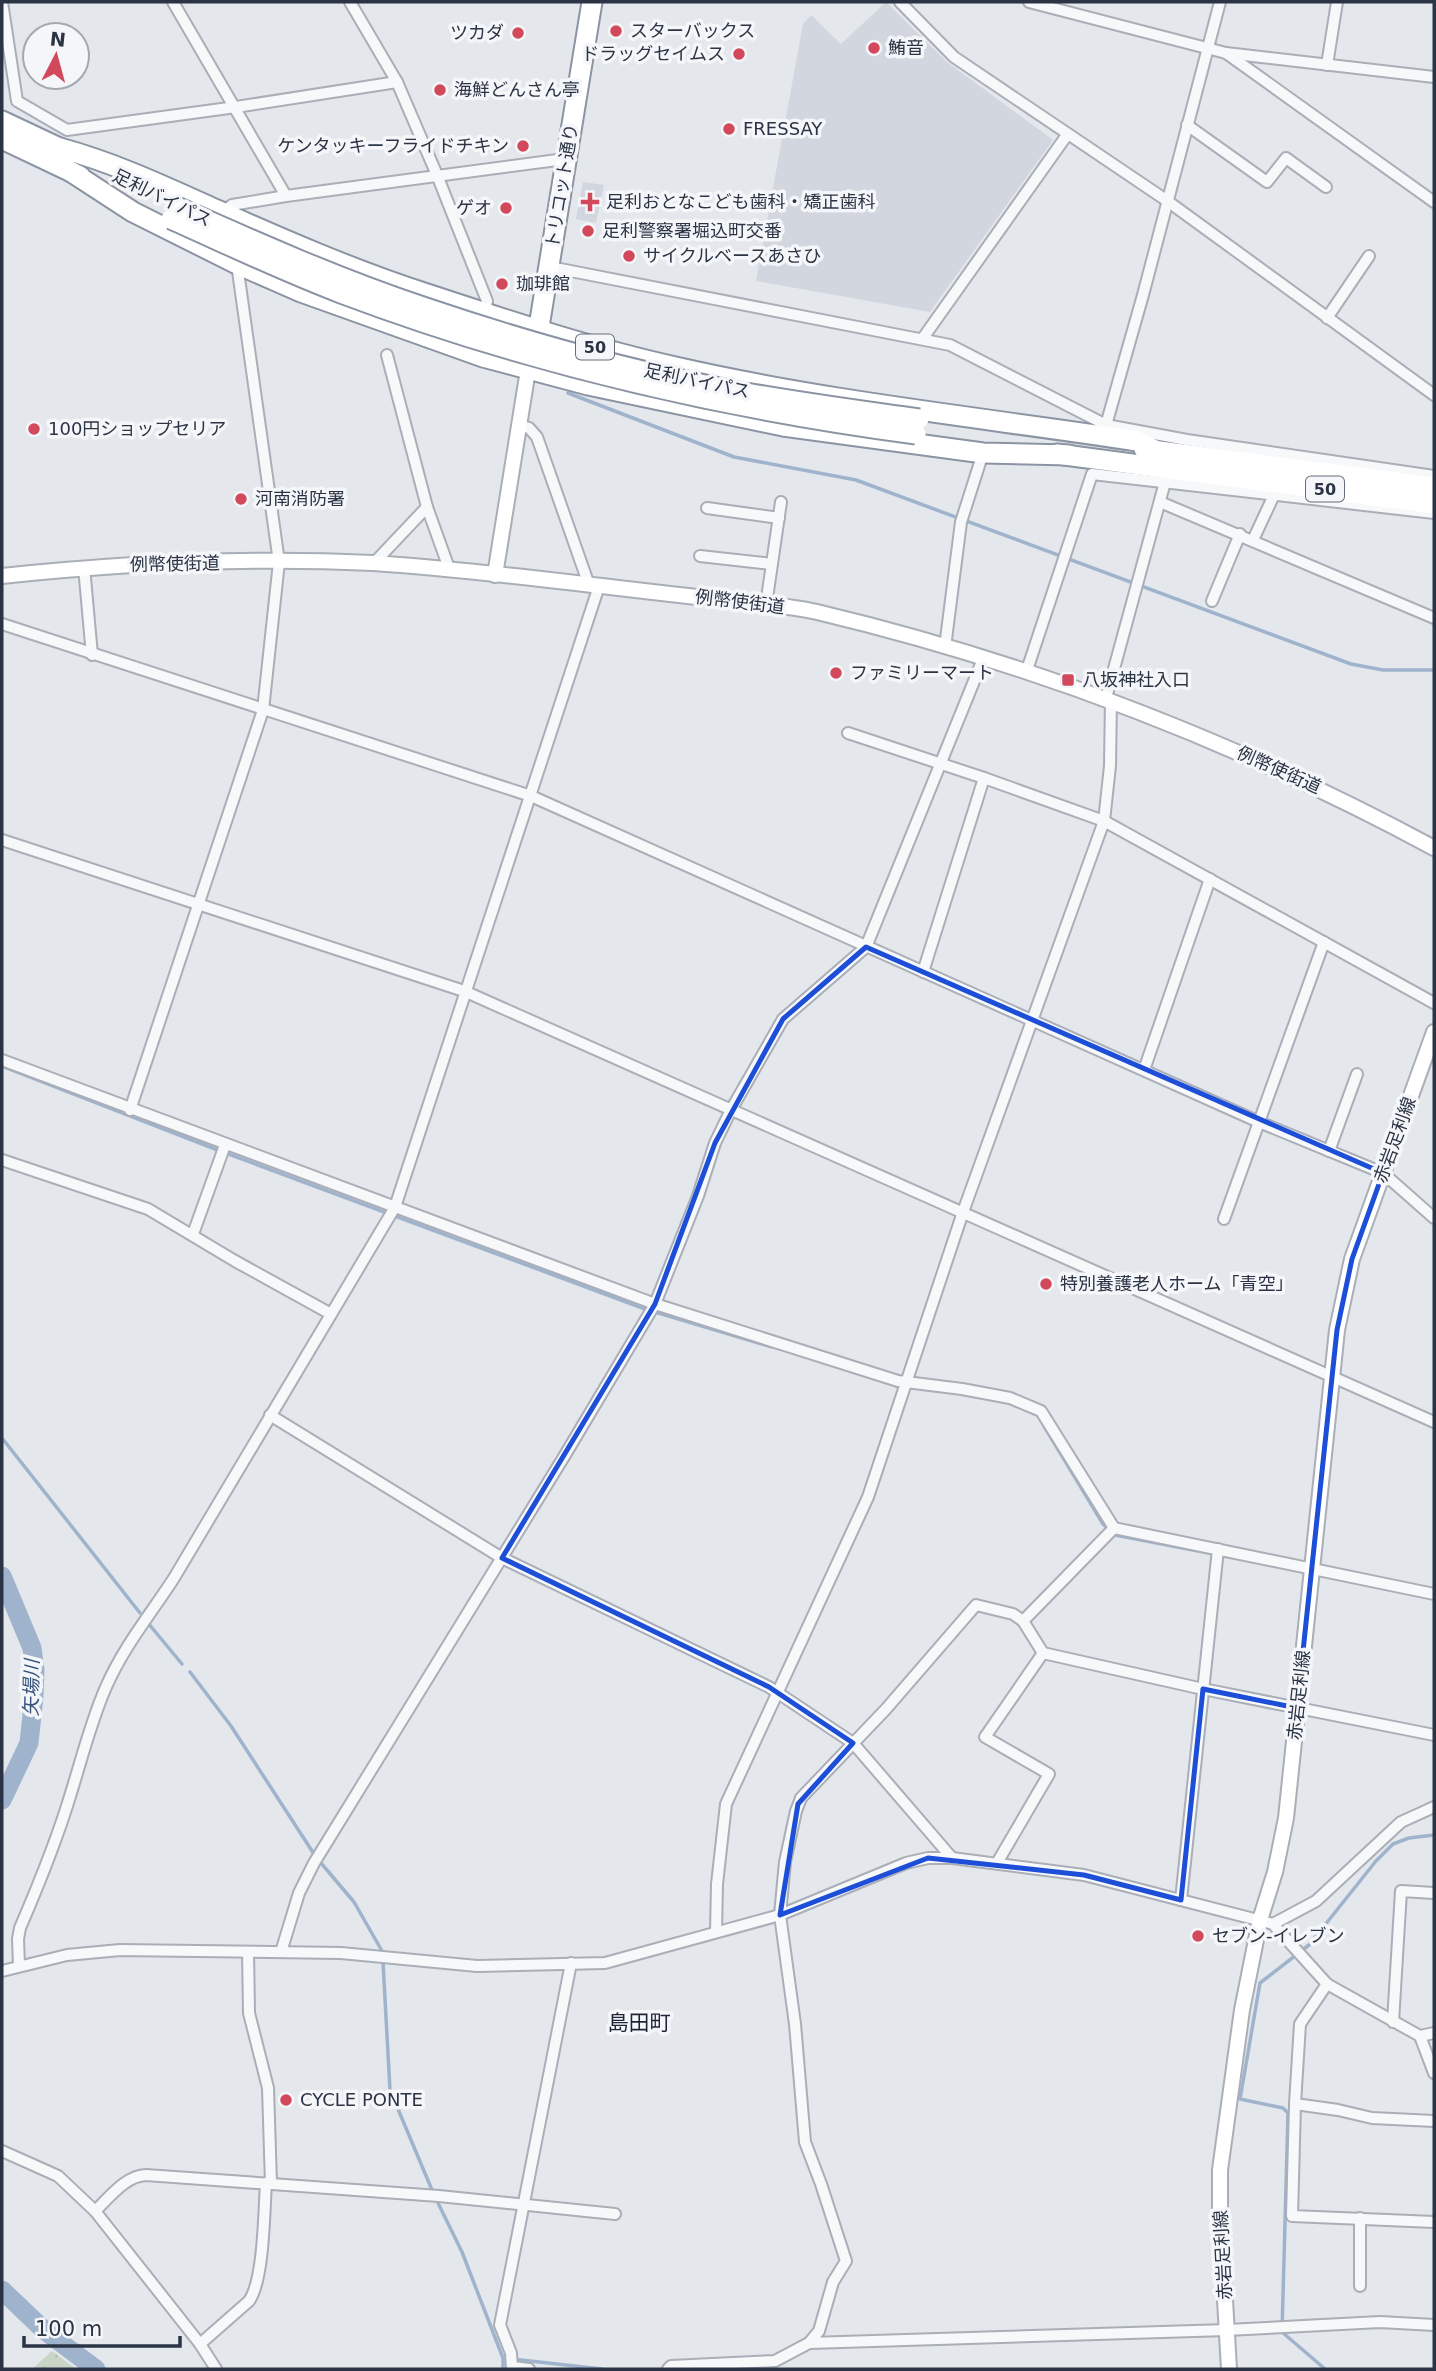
<svg xmlns="http://www.w3.org/2000/svg" width="1436" height="2371" font-family="'DejaVu Sans','Noto Sans JP',sans-serif">
<style>
.built{fill:#d2d6de}
.park{fill:url(#park-crowns)}
.lines{fill:none;stroke-linecap:round;stroke-linejoin:round}
.stream{stroke:#9fb4cc;stroke-width:3.5}
.river{stroke:#9fb4cc;stroke-width:19}
.street-casing{stroke:#a9aeb7;stroke-width:14}
.secondary-casing{stroke:#a9aeb7;stroke-width:18}
.highway-casing{stroke:#8b94a3;stroke-width:23}
.street{stroke:#f7f8fa;stroke-width:10}
.secondary{stroke:#fff;stroke-width:14}
.highway{stroke:#fff;stroke-width:19}
.highway-bridge-casing{stroke:#8b94a3;stroke-width:23;stroke-linecap:butt}
.highway-bridge{stroke:#fff;stroke-width:19}
.marked{fill:none;stroke:#1d4ed8;stroke-width:5;stroke-linejoin:round}
.poi-dot{fill:#d1495b;stroke:#f4f6f9;stroke-width:2.5}
.labels{text-anchor:middle;stroke-width:7;stroke-linejoin:round;paint-order:stroke}
.shield{fill:#f4f6f9;stroke:#676e7b;stroke-width:2}
.shield-label{font-size:16px;font-weight:bold;fill:#2b3445}
.poi-label{font-size:18px;fill:#2b3445;stroke:#f4f6f9;text-anchor:start}
.street-label{font-size:18px;fill:#2b3445;stroke:#f4f6f9}
.water-label{font-size:19px;font-style:italic;fill:#34527a;stroke:#f4f6f9}
.quarter-label{font-size:21px;fill:#1d2536;stroke:#f4f6f9}
</style>
<defs>
<pattern id="park-crowns" width="20" height="18" patternUnits="userSpaceOnUse" patternTransform="scale(1.75)"><rect width="20" height="18" fill="#c9d6c5"/><path d="M2 6a3 3 0 1 1 6 0M12 15a3 3 0 1 1 6 0" fill="none" stroke="#adb8ab"/></pattern>
</defs>
<rect width="100%" height="100%" fill="#e4e7ec"/>
<g class="built">
<polygon points="886,2 947,62 1053,140 930,312 756,281 803,24 811,15 841,44"/>
<polygon points="583,182 604,185 596,223 576,219"/>
</g>
<polygon class="park" points="52,2351 76,2369 32,2369"/>
<g class="lines">
<g class="stream">
<polyline points="568,393 734,457 856,480 1351,664 1383,670 1434,670"/>
<polyline points="2,1066 215,1149 645,1309 772,1347"/>
<polyline points="1044,1426 1103,1524 1115,1535 1240,1559"/>
<polyline points="2,1438 140,1613"/>
<polyline points="148,1623 182,1664"/>
<polyline points="190,1672 231,1726 314,1854"/>
<polyline points="321,1863 354,1902 382,1951"/>
<polyline points="383,1962 390,2090 432,2190"/>
<polyline points="438,2203 462,2252 503,2358 503,2369"/>
<polyline points="512,2359 602,2369"/>
<polyline points="1325,2369 1282,2332 1288,2113 1283,2108 1240,2099 1260,1983 1309,1945 1376,1861 1393,1844 1409,1838 1434,1835"/>
</g>
<g class="river">
<polyline points="2,1576 32,1648 35,1670 34,1696 29,1743 2,1800"/>
<polyline points="2,2290 45,2331 96,2369"/>
</g>
<g class="street-casing">
<g id="street">
<polyline points="2,2 17,101 67,130 236,107 397,82"/>
<polyline points="173,2 286,196"/>
<polyline points="350,2 397,82 437,175 487,301 485,313"/>
<polyline points="900,2 954,57 1166,200 1434,395"/>
<polyline points="1029,2 1226,53 1434,77"/>
<polyline points="1226,53 1434,202"/>
<polyline points="1327,65 1337,2"/>
<polyline points="1187,125 1267,182 1286,158 1326,187"/>
<polyline points="222,212 232,205 286,196 565,159"/>
<polyline points="550,267 950,345 1106,425 1187,440 1434,476"/>
<polyline points="1327,318 1369,256"/>
<polyline points="923,338 1067,135"/>
<polyline points="387,355 427,507 450,571"/>
<polyline points="519,425 529,428 537,437 589,585"/>
<polyline points="1106,425 1143,295 1220,2"/>
<polyline points="1160,502 1434,618"/>
<polyline points="707,508 779,518"/>
<polyline points="1253,540 1274,495"/>
<polyline points="700,556 772,564"/>
<polyline points="374,563 427,507"/>
<polyline points="84,567 92,655"/>
<polyline points="1212,601 1240,534"/>
<polyline points="766,605 781,502"/>
<polyline points="2,624 531,796 1259,1122 1383,1173 1434,1218"/>
<polyline points="945,647 961,522 983,453"/>
<polyline points="1026,673 1092,474 1434,513"/>
<polyline points="1106,698 1165,482"/>
<polyline points="848,733 984,778 1104,821 1434,1003"/>
<polyline points="2,840 464,991 1434,1422"/>
<polyline points="923,972 984,778"/>
<polyline points="2,1060 655,1304 898,1381 962,1389 1010,1398 1041,1411 1114,1528 1434,1594"/>
<polyline points="1144,1070 1210,879"/>
<polyline points="130,1110 263,710 279,562 237,264"/>
<polyline points="1329,1151 1357,1074"/>
<polyline points="2,1160 148,1209 235,1261 331,1314"/>
<polyline points="1224,1219 1324,942"/>
<polyline points="193,1234 225,1145"/>
<polyline points="270,1415 502,1558 769,1687 853,1743 952,1858"/>
<polyline points="1023,1621 1043,1653 1203,1689 1434,1735"/>
<polyline points="997,1863 1049,1774 985,1737 1043,1653"/>
<polyline points="1181,1900 1218,1549"/>
<polyline points="1273,1924 1316,1901 1401,1822 1434,1807"/>
<polyline points="716,1932 717,1884 726,1804 868,1497 963,1212 1104,821 1110,766 1111,700"/>
<polyline points="248,1952 249,2013 268,2088 271,2184"/>
<polyline points="281,1952 299,1893 314,1863 565,1455 655,1304 698,1196 715,1143 731,1110 783,1019 866,947 983,659"/>
<path d="M19 1966 18 1939 20 1928C39 1884 57 1840 71 1793 82 1758 91 1721 106 1687 124 1646 150 1615 174 1578L395 1207 599 586"/>
<polyline points="2,1971 67,1955 120,1950 341,1953 477,1966 605,1963 780,1915 906,1863 928,1858 952,1858 1084,1875 1273,1924 1327,1984 1420,2036 1434,2033"/>
<polyline points="1327,1984 1300,2024 1295,2104 1338,2110 1372,2118 1434,2121"/>
<polyline points="1393,2022 1401,1891 1434,1893"/>
<polyline points="1420,2036 1434,2073"/>
<polyline points="1295,2104 1292,2216 1434,2222"/>
<polyline points="2,2151 58,2176 95,2211 200,2344 216,2369"/>
<path d="M95 2211C110 2197 125 2176 146 2175L439 2196 615 2214"/>
<polyline points="1360,2218 1360,2286"/>
<polyline points="809,2343 1227,2330 1380,2322 1434,2325"/>
<path d="M200 2344 249 2301C264 2280 264 2212 266 2183"/>
<polyline points="513,2367 529,2369"/>
<polyline points="512,2369 511,2353 500,2325 571,1963"/>
<polyline points="668,2369 671,2366 775,2361 809,2343 819,2331 833,2282 846,2261 821,2184 805,2142 795,2024 780,1915 785,1862 796,1811 801,1798 886,1709 976,1605 1013,1614 1023,1621 1114,1528"/>
</g>
</g>
<g class="secondary-casing">
<g id="secondary">
<polyline points="495,575 528,370"/>
<path d="M2 576C125 563 250 557 373 563 452 568 532 578 610 587 652 592 694 597 736 601 763 604 791 606 817 612 1036 664 1237 742 1434 848"/>
<polyline points="1229,2369 1220,2214 1220,2170 1242,2010 1260,1920 1275,1872 1286,1818 1337,1330 1352,1259 1434,1032"/>
</g>
</g>
<g class="highway-casing">
<g id="highway">
<polyline points="2,121 70,153"/>
<polyline points="2,139 80,176"/>
<path d="M60 148C115 163 166 187 217 210 284 240 351 269 421 292 506 320 593 349 680 368 830 402 985 418 1137 441L1155 450"/>
<polyline points="70,171 133,212 237,264 301,292 483,357 588,385 783,426 983,453 1069,455"/>
<polyline points="537,339 592,2"/>
<polyline points="1144,449 1434,487"/>
<polyline points="1057,454 1434,504"/>
</g>
</g>
<use href="#street" class="street"/>
<use href="#secondary" class="secondary"/>
<use href="#highway" class="highway"/>
<g class="highway-bridge-casing">
<g id="highway-bridge">
<path d="M177 207C258 243 339 279 423 307 523 341 627 370 730 390 793 402 856 410 919 419"/>
<path d="M171 219C227 244 283 271 341 293 527 363 719 408 916 434"/>
</g>
</g>
<use href="#highway-bridge" class="highway-bridge"/>
</g>
<path class="marked" d="M866 947 1383 1173 1352 1259 1337 1330 1297 1708 1203 1689 1181 1900 1084 1875 928 1858 780 1915 798 1804 853 1743 769 1687 502 1558 655 1304 715 1143 783 1019Z"/>
<g class="poi-dot">
<circle cx="616" cy="31" r="7"/>
<circle cx="518" cy="33" r="7"/>
<circle cx="874" cy="48" r="7"/>
<circle cx="739" cy="54" r="7"/>
<circle cx="440" cy="90" r="7"/>
<circle cx="729" cy="129" r="7"/>
<circle cx="523" cy="146" r="7"/>
<path d="M586.5 191.5h7v7h7v7h-7v7h-7v-7h-7v-7h7z"/>
<circle cx="506" cy="208" r="7"/>
<circle cx="588" cy="231" r="7"/>
<circle cx="629" cy="256" r="7"/>
<circle cx="502" cy="284" r="7"/>
<circle cx="34" cy="429" r="7"/>
<circle cx="241" cy="499" r="7"/>
<circle cx="836" cy="673" r="7"/>
<rect x="1061" y="673" width="14" height="14" rx="3.5"/>
<circle cx="1046" cy="1284" r="7"/>
<circle cx="1198" cy="1936" r="7"/>
<circle cx="286" cy="2100" r="7"/>
</g>
<g class="labels">
<g class="shield">
<rect x="576" y="334.5" width="38" height="25" rx="5"/>
<rect x="1306" y="476.5" width="38" height="25" rx="5"/>
</g>
<g class="shield-label">
<text x="595" y="353">50</text>
<text x="1325" y="495">50</text>
</g>
<g class="poi-label">
<text x="630" y="37">スターバックス</text>
<text x="504" y="39" text-anchor="end">ツカダ</text>
<text x="888" y="54">鮪音</text>
<text x="725" y="60" text-anchor="end">ドラッグセイムス</text>
<text x="454" y="96">海鮮どんさん亭</text>
<text x="743" y="135">FRESSAY</text>
<text x="509" y="152" text-anchor="end">ケンタッキーフライドチキン</text>
<text x="606" y="208">足利おとなこども歯科・矯正歯科</text>
<text x="492" y="214" text-anchor="end">ゲオ</text>
<text x="602" y="237">足利警察署堀込町交番</text>
<text x="643" y="262">サイクルベースあさひ</text>
<text x="516" y="290">珈琲館</text>
<text x="48" y="435">100円ショップセリア</text>
<text x="255" y="505">河南消防署</text>
<text x="850" y="679">ファミリーマート</text>
<text x="1082" y="686">八坂神社入口</text>
<text x="1060" y="1290">特別養護老人ホーム「青空」</text>
<text x="1212" y="1942">セブン-イレブン</text>
<text x="300" y="2106">CYCLE PONTE</text>
</g>
<g class="street-label">
<text transform="translate(562 186) rotate(-81)" y="6">トリコット通り</text>
<text transform="translate(162 198) rotate(26)" y="6">足利バイパス</text>
<text transform="translate(697 381) rotate(12)" y="6">足利バイパス</text>
<text transform="translate(175 564) rotate(-1)" y="6">例幣使街道</text>
<text transform="translate(740 602) rotate(7)" y="6">例幣使街道</text>
<text transform="translate(1279 770) rotate(24)" y="6">例幣使街道</text>
<text transform="translate(1395 1140) rotate(-70)" y="6">赤岩足利線</text>
<text transform="translate(1299 1695) rotate(-84)" y="6">赤岩足利線</text>
<text transform="translate(1223 2255) rotate(-93)" y="6">赤岩足利線</text>
</g>
<g class="water-label">
<text transform="translate(31 1688) rotate(-89)" y="7">矢場川</text>
</g>
<g class="quarter-label">
<text x="639" y="2030">島田町</text>
</g>
</g>
<rect width="1436" height="2371" fill="none" stroke="#2b3445" stroke-width="7"/>
<g transform="translate(56 56) rotate(6)"><circle r="33" fill="#f4f6f9" stroke="#a4a8b1" stroke-width="2"/>
<path d="M0-5L12 26L0 18L-12 26Z" fill="#d1495b"/>
<text y="-10" font-size="19" font-weight="bold" text-anchor="middle" fill="#2b3445">N</text>
</g>
<path d="M24 2336v10h156v-10" fill="none" stroke="#2b3445" stroke-width="3.5"/>
<text x="35" y="2336" font-size="21" fill="#2b3445" stroke="#f4f6f9" stroke-width="5" paint-order="stroke">100 m</text>
</svg>
